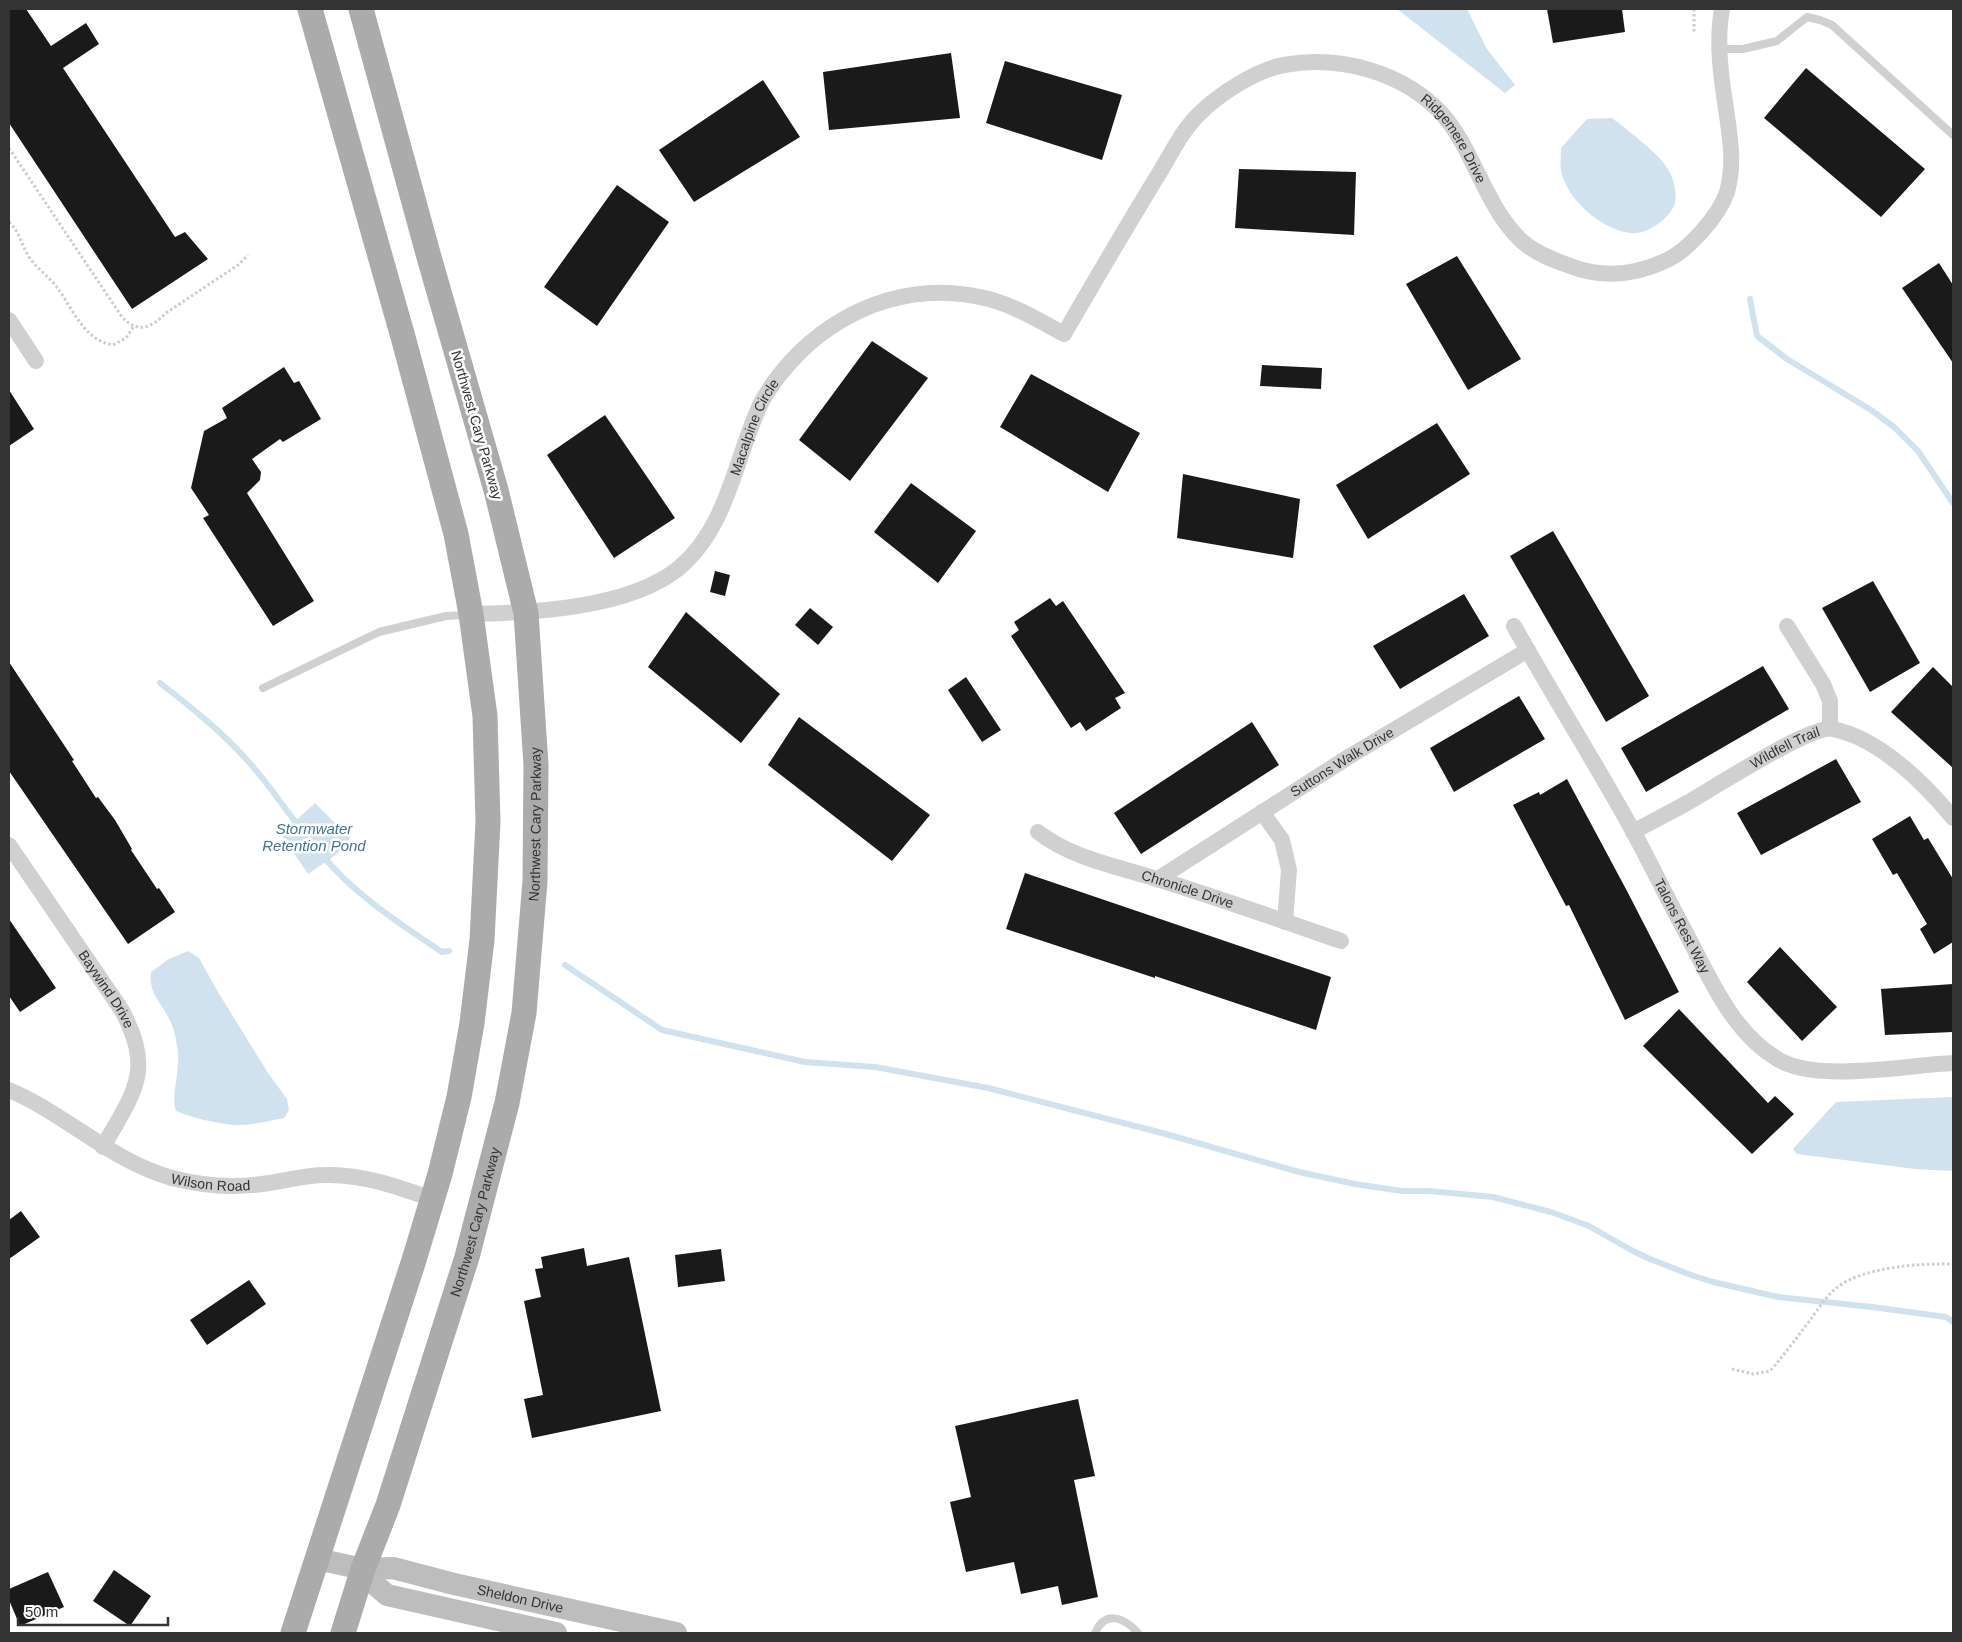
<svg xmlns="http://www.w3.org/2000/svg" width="1962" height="1642" font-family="Helvetica,sans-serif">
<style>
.water{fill:#cfe2ee}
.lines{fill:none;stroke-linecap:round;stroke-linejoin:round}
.stream{stroke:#cfe2ee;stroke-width:6}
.building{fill:#1a1a1a}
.path{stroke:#cdcdcd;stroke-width:3;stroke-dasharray:2.5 2.5;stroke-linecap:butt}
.lane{stroke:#d0d0d0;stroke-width:8}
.street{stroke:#d0d0d0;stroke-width:16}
.secondary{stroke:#bdbdbd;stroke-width:22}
.primary{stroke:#ababab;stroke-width:25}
.labels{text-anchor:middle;stroke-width:5;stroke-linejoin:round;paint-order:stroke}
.street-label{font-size:14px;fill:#333;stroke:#fff}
.water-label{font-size:15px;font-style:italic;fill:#3f7597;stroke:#fff}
</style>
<rect width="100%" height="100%" fill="#fff"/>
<g class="water">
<polygon points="1397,9 1467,9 1487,49 1515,85 1505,93"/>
<path d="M1612 118C1626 129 1664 157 1670 173 1674 181 1678 197 1674 206 1667 220 1647 235 1631 233 1602 230 1567 200 1561 171 1560 164 1561 155 1561 148L1587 119Z"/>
<polygon points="315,803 350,838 337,854 308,874 281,834"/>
<path d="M188 951 199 958 218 992 268 1073 287 1099 289 1110 284 1118C268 1121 250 1126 233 1125 216 1123 192 1118 176 1111 170 1094 182 1067 177 1047 176 1038 174 1028 170 1021 162 1002 148 995 151 972L169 959Z"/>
<polygon points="1953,1097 1953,1171 1915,1169 1797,1154 1793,1149 1836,1102"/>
</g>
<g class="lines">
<g class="stream">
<polyline points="1750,299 1757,336 1787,359 1871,410 1894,427 1918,451 1953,503"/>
<path d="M160 683C191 707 221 731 247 760 266 781 282 804 299 827"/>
<path d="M321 854C355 895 399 923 442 952L449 951"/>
<polyline points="565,965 662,1030 805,1062 875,1067 988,1088 1166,1134 1299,1172 1355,1184 1402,1191 1429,1191 1493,1197 1551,1212 1589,1226 1631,1250 1650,1259 1691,1275 1713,1282 1778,1297 1872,1307 1946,1317 1953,1322"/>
</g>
</g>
<g class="building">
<polygon points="9,9 26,9 51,46 86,23 99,44 63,68 175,237 185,232 208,259 132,309 9,123"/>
<polygon points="1547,9 1622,9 1625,32 1553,43"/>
<polygon points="951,53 960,118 829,130 823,72"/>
<polygon points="1005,61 1122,95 1102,160 986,123"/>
<polygon points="1806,68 1925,169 1881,217 1764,118"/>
<polygon points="763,80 800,137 694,202 659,150"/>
<polygon points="1239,169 1356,172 1354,235 1235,228"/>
<polygon points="617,185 669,222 597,326 544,287"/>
<polygon points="1457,256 1521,359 1468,390 1406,284"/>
<polygon points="1939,263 1953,285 1953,363 1902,288"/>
<polygon points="872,341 928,378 850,481 799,440"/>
<polygon points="1262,365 1322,368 1321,389 1260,386"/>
<polygon points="284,367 294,383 299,381 321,419 283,442 280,439 252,459 261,472 260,480 247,493 314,601 273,626 203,518 209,515 191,488 204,431 227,418 222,408"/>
<polygon points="1031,374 1140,433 1108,492 1000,427"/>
<polygon points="9,390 34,429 9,446"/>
<polygon points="605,415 675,518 614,558 547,455"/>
<polygon points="1437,423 1470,474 1368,539 1336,485"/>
<polygon points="1183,474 1300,499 1293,558 1177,538"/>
<polygon points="911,483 976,531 938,583 874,532"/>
<polygon points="1553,531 1649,696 1606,722 1510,556"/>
<polygon points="715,571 730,575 725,596 710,592"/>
<polygon points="1873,581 1920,663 1870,692 1822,608"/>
<polygon points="1464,594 1489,636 1400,689 1373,646"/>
<polygon points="1050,598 1056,606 1063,601 1125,693 1115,698 1121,708 1086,731 1080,722 1071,728 1011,636 1019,630 1014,622"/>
<polygon points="810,608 833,627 818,645 795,625"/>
<polygon points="686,612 780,694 741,743 648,667"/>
<polygon points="9,662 74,760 72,761 96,798 98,797 115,820 132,849 131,850 157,889 159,888 175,912 128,944 9,771"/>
<polygon points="1763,666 1789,709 1646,792 1621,748"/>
<polygon points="1933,667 1953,687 1953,768 1891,712"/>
<polygon points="966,677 1001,730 982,742 948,690"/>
<polygon points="1519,696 1545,739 1454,792 1430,748"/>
<polygon points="799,717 930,815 892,861 768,765"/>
<polygon points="1252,722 1279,765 1141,854 1114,813"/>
<polygon points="1836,759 1861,802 1761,855 1737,813"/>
<polygon points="1567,779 1627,891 1679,992 1625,1020 1569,905 1566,906 1513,805 1539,792 1540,795"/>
<polygon points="1910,816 1924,840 1928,838 1953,879 1953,942 1934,954 1920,929 1927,924 1897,873 1893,875 1872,839"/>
<polygon points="1025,873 1331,977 1316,1030 1155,976 1155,978 1006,929"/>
<polygon points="9,919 56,988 20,1012 9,996"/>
<polygon points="1780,947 1837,1007 1802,1041 1747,982"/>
<polygon points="1953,984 1953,1032 1885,1035 1881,989"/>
<polygon points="1679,1009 1768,1103 1775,1096 1794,1114 1752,1154 1643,1046"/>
<polygon points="21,1211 40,1237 9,1259 9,1220"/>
<polygon points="584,1248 587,1266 629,1257 661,1411 532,1438 524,1399 543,1395 524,1301 541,1297 535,1269 543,1268 541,1257"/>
<polygon points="721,1249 725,1281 678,1287 675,1255"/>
<polygon points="249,1280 266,1304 207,1345 190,1320"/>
<polygon points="1078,1399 1095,1476 1074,1480 1098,1597 1062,1605 1058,1586 1021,1594 1014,1562 966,1572 950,1502 971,1497 955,1426"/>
<polygon points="114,1570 151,1596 130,1626 93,1601"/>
<polygon points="48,1572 64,1607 20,1626 9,1600 9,1589"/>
</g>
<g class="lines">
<g class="path">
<polyline points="1694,9 1694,34"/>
<path d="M9 148 122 317C138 334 151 328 166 313L238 265 248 255"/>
<path d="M9 222C21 233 22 249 32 261 39 270 49 277 56 286 73 308 83 340 113 345L126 338 134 326"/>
<path d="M1732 1369 1753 1374 1770 1371C1785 1354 1797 1337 1811 1319 1818 1309 1825 1298 1835 1289 1861 1267 1920 1263 1953 1264"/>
</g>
<g class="lane">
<polyline points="1720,49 1743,49 1777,41 1807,17 1820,20 1832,25 1953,135"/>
<polyline points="263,688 379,632 446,616 467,615"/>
<path d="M1095 1633C1105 1610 1124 1617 1138 1633"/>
</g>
<g class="street">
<polyline points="9,320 36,361"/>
<path id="s1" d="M471 614C533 613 630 608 679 568 728 527 735 458 761 403 771 384 785 367 800 352 851 303 919 281 989 299 1015 306 1040 321 1064 334 1094 282 1124 231 1155 180 1169 158 1180 133 1198 115 1219 94 1256 70 1284 65 1340 55 1404 72 1443 115 1476 153 1488 216 1528 246 1541 256 1557 261 1573 267 1604 278 1635 275 1665 261 1688 251 1719 216 1727 192 1735 164 1730 137 1726 109 1721 77 1716 41 1722 9"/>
<path id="s2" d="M1514 626C1551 692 1591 756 1628 822 1648 858 1666 896 1686 933 1710 978 1733 1035 1781 1061 1822 1082 1907 1065 1953 1063"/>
<polyline points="1787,626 1823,684 1830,701 1830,728"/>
<polyline points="1262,812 1282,840 1289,870 1285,922"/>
<path id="s3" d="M1038 832C1073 859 1116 866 1157 879 1219 898 1280 920 1341 941"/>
<path id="s4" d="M1633 832C1651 822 1669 813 1687 803 1712 789 1810 725 1832 729 1878 737 1924 783 1953 818"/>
<path id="s5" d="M9 845 121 1009C155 1070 134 1092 103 1147"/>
<path id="s6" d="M1158 879 1350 756 1528 650"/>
<path id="s7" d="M9 1090C66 1114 111 1161 172 1178 203 1186 238 1188 269 1183 288 1180 306 1175 326 1175 362 1174 398 1187 432 1199"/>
</g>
<g class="secondary">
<path id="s8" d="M317 1559 363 1569 393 1568 454 1584 676 1633"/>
<polyline points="363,1569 373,1583 387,1595 556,1633"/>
</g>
<g class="primary">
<polyline points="293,1633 414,1260 440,1174 459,1097 472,1023 482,940 488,822 485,716 471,614 456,534 403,337 310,9"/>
<path id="s9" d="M343 1633 363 1569 388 1505 467 1257 507 1103 524 1013 535 881 536 765 526 613 496 490 429 257 361 9"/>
</g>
</g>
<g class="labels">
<g class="street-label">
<text dy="5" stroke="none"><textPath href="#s1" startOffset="1312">Ridgemere Drive</textPath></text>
<text transform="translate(477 425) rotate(74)" y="5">Northwest Cary Parkway</text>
<text dy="5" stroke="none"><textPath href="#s1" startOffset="378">Macalpine Circle</textPath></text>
<text dy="5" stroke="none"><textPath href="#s4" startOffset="174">Wildfell Trail</textPath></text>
<text dy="5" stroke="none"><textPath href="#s6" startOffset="218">Suttons Walk Drive</textPath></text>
<text dy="5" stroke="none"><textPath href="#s9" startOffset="836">Northwest Cary Parkway</textPath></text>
<text dy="5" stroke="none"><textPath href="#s3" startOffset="161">Chronicle Drive</textPath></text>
<text dy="5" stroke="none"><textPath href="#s2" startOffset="344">Talons Rest Way</textPath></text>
<text dy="5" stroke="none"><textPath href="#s5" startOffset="174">Baywind Drive</textPath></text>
<text dy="5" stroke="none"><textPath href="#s7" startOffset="225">Wilson Road</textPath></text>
<text dy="5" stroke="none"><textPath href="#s9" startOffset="432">Northwest Cary Parkway</textPath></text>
<text dy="5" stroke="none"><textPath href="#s8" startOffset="208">Sheldon Drive</textPath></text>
</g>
<g class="water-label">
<text x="314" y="834">Stormwater<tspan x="314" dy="17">Retention Pond</tspan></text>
</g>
</g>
<rect width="1962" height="1642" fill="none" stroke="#333333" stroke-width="20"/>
<path d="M18 1617v8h150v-8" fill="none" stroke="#333333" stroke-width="2.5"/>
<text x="25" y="1617" font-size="15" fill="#333333" stroke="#ffffff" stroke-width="4" paint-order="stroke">50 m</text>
</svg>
